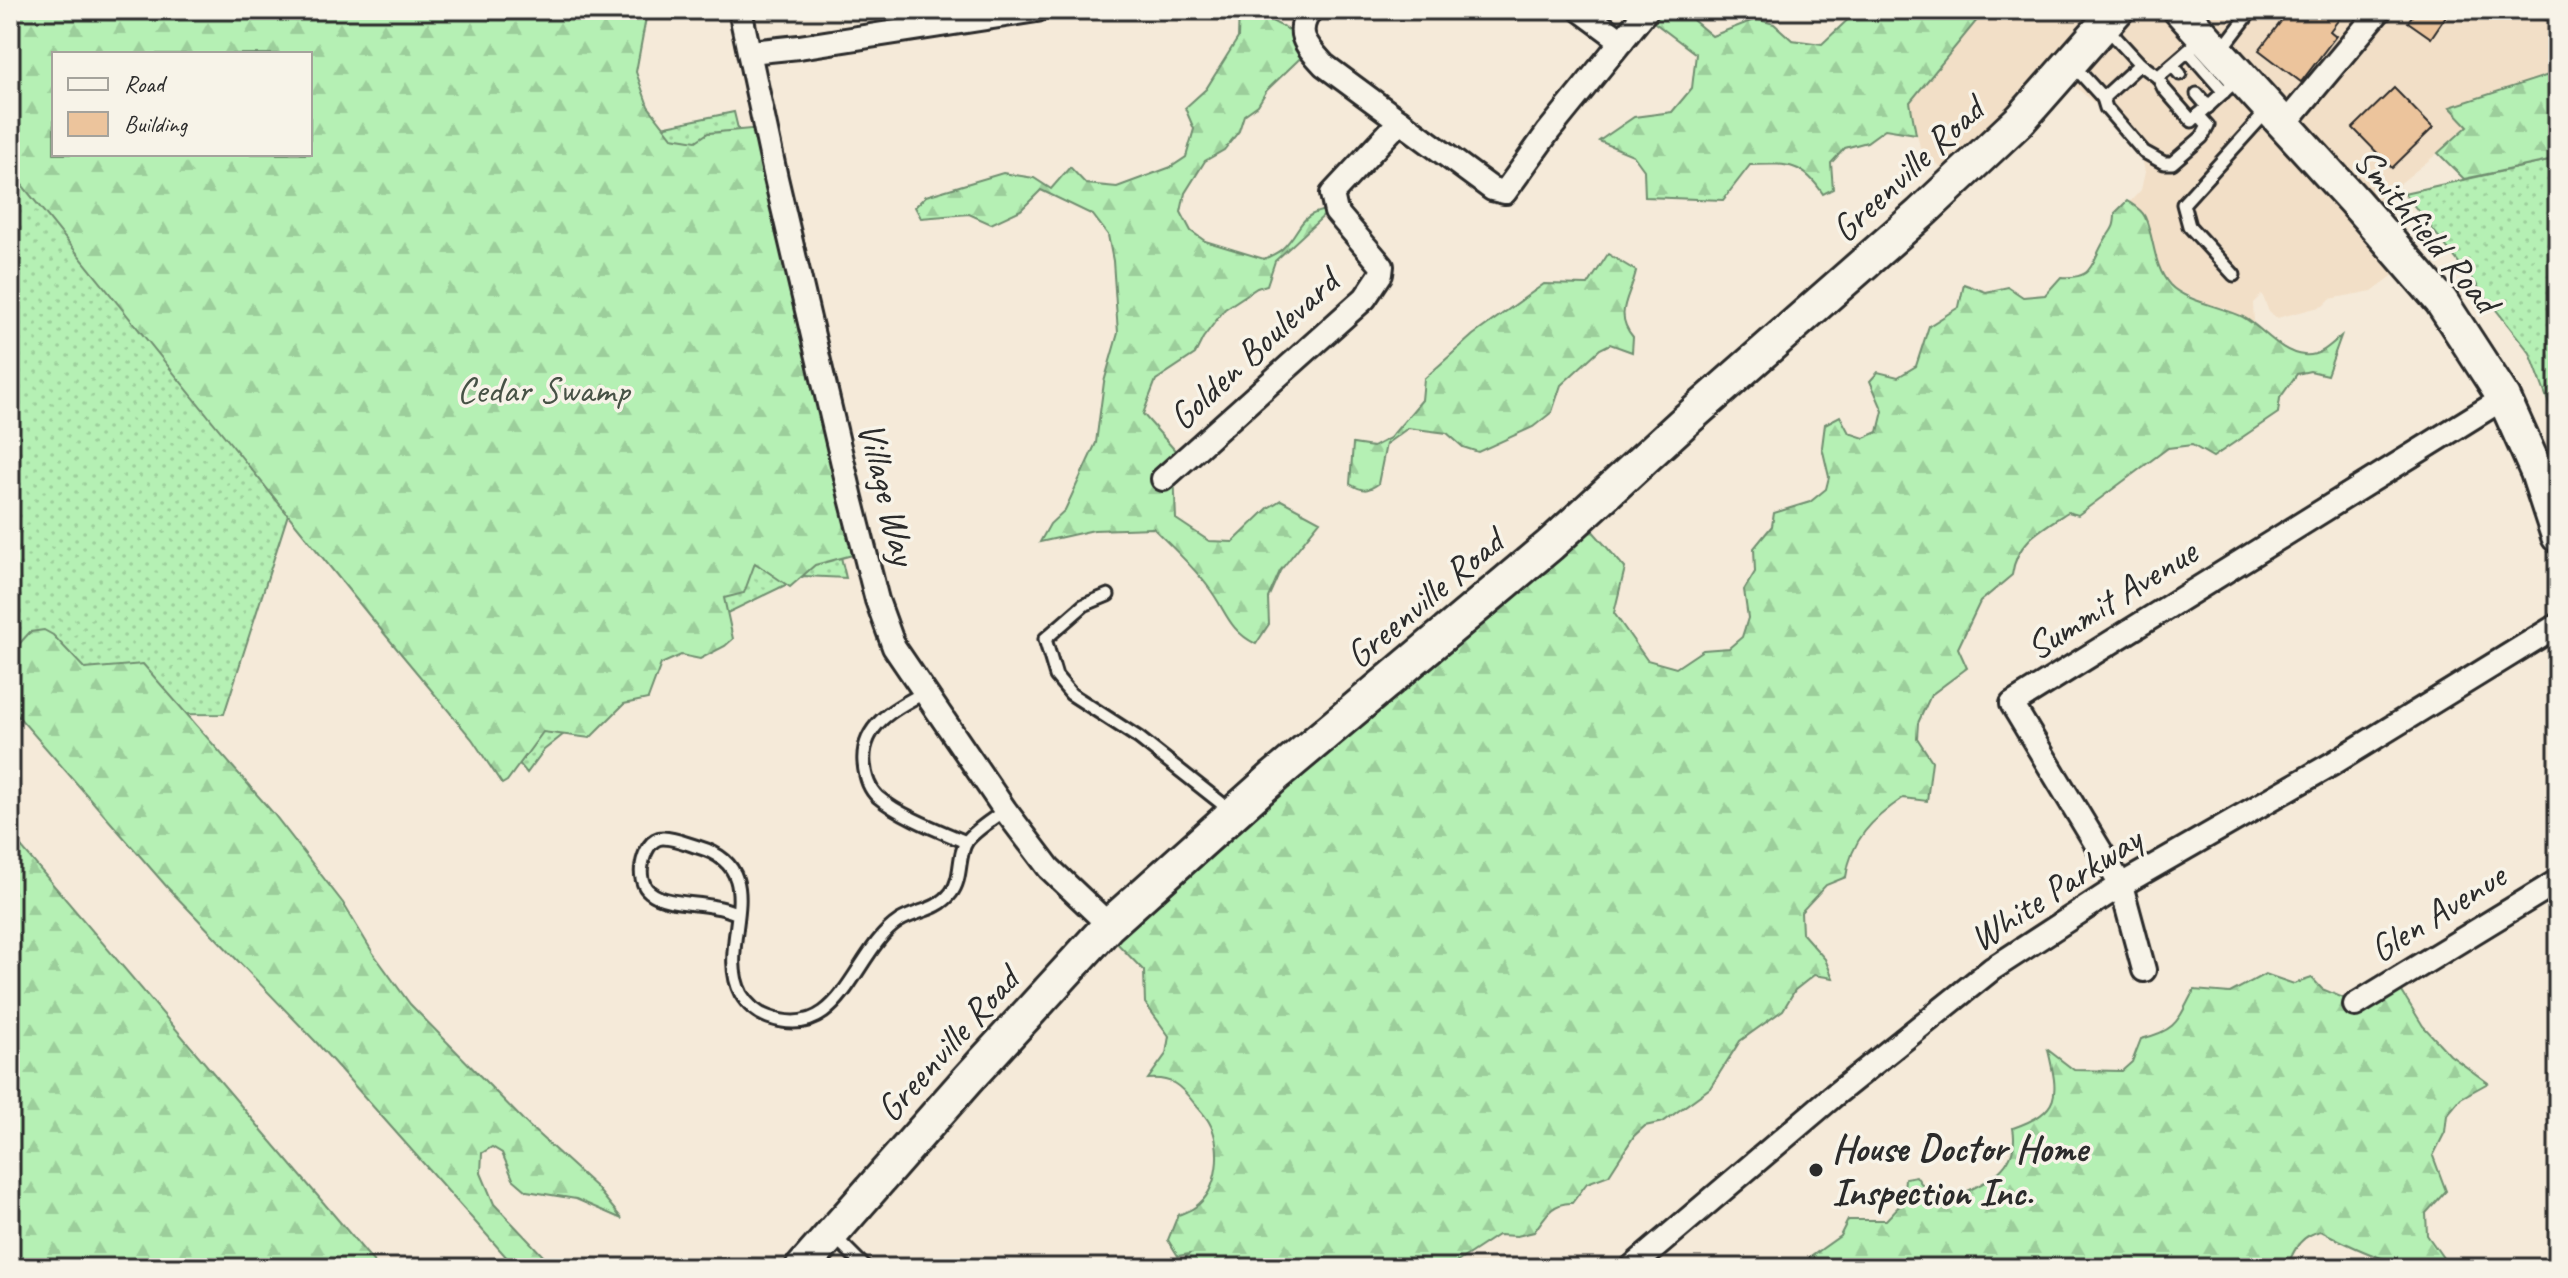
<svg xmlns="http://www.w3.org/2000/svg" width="2568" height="1278" font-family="Caveat,sans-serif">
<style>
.built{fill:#f2dfc7}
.grass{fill:url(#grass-dots);stroke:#708e70;stroke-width:2;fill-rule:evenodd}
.forest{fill:url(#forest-firs);stroke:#708e70;stroke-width:2;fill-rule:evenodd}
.building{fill:#ecc49c;stroke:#2b2b2b;stroke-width:2}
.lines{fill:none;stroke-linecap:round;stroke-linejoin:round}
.service-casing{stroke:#2b2b2b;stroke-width:17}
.minor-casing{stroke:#2b2b2b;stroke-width:28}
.secondary-casing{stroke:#2b2b2b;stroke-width:38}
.service{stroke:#f7f3e8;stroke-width:11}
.minor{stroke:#f7f3e8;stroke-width:22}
.secondary{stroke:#f7f3e8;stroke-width:32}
.poi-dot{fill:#2b2b2b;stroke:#f7f3e8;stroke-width:3}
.labels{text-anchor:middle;stroke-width:7;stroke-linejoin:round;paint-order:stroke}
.street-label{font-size:38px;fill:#2b2b2b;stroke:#f7f3e8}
.park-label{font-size:38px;fill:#475246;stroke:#f7f3e8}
.poi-label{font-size:38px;font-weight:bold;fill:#2b2b2b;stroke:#f7f3e8;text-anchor:start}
</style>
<defs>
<pattern id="grass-dots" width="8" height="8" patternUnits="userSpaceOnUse" patternTransform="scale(2)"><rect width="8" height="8" fill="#b5f0b4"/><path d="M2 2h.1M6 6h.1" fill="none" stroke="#9cce9b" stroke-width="1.8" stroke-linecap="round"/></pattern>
<pattern id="forest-firs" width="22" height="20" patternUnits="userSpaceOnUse" patternTransform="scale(2)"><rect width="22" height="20" fill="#b5f0b4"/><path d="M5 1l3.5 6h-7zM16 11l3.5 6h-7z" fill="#9cce9b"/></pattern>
</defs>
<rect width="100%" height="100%" fill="#f5ead9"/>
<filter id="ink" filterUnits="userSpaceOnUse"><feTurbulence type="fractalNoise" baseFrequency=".0125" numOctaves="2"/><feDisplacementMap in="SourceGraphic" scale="16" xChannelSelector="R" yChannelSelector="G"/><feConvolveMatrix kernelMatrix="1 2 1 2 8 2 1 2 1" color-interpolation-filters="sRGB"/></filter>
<g filter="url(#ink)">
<polygon class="built" points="1989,10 2558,10 2558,72 2451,107 2468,125 2438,153 2367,210 2410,263 2372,291 2330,299 2323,306 2277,318 2269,312 2262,294 2253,303 2254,323 2223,307 2214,307 2173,288 2159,270 2144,214 2129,203 2141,190 2145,172 2142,157 2105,112 2072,84 1953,179 1920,147 1910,102 1977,20 1986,15"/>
<g class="grass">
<path d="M10 10H564L594 141 734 112 846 578 804 576 698 627 544 750 527 773 298 483 224 714 10 715ZM54 54H310V154H54Z"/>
<polygon points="2558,159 2558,428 2530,353 2404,193"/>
</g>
<g class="forest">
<path d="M10 10H640L646 18 636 72 648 106 672 137 696 141 708 133 761 128 860 553 815 565 790 587 755 563 744 593 724 598 733 639 725 646 700 659 681 655 661 664 648 699 624 704 590 738 543 732 507 781 502 784 472 739 368 614 10 170ZM54 54H310V154H54Z"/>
<path d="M1239 10H1251L1308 40 1313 46 1267 90 1258 105 1244 115 1239 131 1224 150 1205 161 1185 193 1181 212 1191 231 1205 241 1264 259C1270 256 1278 253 1282 249 1303 230 1296 214 1331 209L1275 261 1267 285 1257 288 1225 309 1203 338 1195 354 1156 380 1143 414 1180 456 1174 470 1176 519 1209 541 1233 542 1268 508 1281 500 1320 521 1280 571 1268 598 1269 624 1256 644C1228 630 1226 610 1209 588 1193 566 1172 547 1153 528L1094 530 1040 542 1050 524 1065 510 1096 443 1104 382 1118 333 1113 261 1108 235 1093 215 1041 190 1021 210 991 224 969 214 921 218 915 207 926 196 1003 173 1034 178 1051 189 1070 167 1086 184 1117 187 1171 167 1186 157 1194 129 1185 108 1206 89 1238 38Z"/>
<path d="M1646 10H1681L1712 36 1756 19 1774 24 1792 40 1822 44 1858 10H1989L1986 15 1977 20 1910 102 1916 134 1885 129 1867 142 1845 148 1831 163 1833 189 1823 194C1802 161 1786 164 1750 165L1723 200 1645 197 1644 170 1633 155 1599 141 1634 117 1672 112 1692 88 1696 54 1643 14Z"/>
<polygon points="2558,72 2558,159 2464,179 2438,153 2468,126 2450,107"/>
<path d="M2127 201C2133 205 2142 210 2145 217 2155 240 2153 266 2170 285 2185 301 2223 307 2243 317 2263 328 2280 353 2304 355 2320 357 2330 345 2341 336L2327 375 2310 371 2297 374 2280 398 2278 413 2213 457 2192 445 2168 448 2078 515 2068 512C2041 529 2016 542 2012 575L1980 602 1958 648 1967 668 1931 695 1918 723 1917 738 1932 761 1927 801 1903 798C1872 819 1851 840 1846 877L1826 885 1801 912 1802 933 1825 959 1833 978 1814 975 1795 990 1783 1010 1740 1041 1710 1088 1663 1122 1645 1126 1634 1136 1609 1175 1587 1183 1572 1203C1552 1202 1545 1217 1534 1232L1517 1236 1498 1235 1448 1268H1174L1189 1254 1178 1256 1168 1240 1178 1215C1183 1213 1190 1211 1195 1207 1219 1191 1223 1146 1209 1122 1205 1115 1199 1109 1194 1103 1180 1085 1171 1077 1148 1079L1166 1054 1169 1036 1145 1003 1144 971 1113 939 1583 520 1625 568 1614 613 1647 660 1676 668 1703 650 1729 648 1742 637 1748 618 1744 590 1755 572 1754 548 1772 526 1774 513 1810 502 1826 489 1829 477 1822 447 1825 424 1840 416 1849 433 1864 438 1878 432 1883 411 1870 381 1878 372 1898 377 1916 366 1929 326 1959 307 1964 284 1986 292 2008 287 2023 297 2045 295 2061 277C2093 279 2090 266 2103 243 2111 229 2115 230 2115 213Z"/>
<path d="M1608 254 1636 271C1630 298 1613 313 1633 337L1632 352 1610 344 1600 349 1561 385 1552 412 1533 427 1478 452 1463 447 1447 433 1408 428 1386 444 1378 484C1367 492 1362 491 1350 484L1353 444 1373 447 1390 438 1422 400 1424 379 1473 335 1544 284 1588 285Z"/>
<polygon points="44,630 53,635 85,669 143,664 273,813 343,903 373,953 410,1004 529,1126 596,1187 622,1219 576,1199 527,1191 513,1179 502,1153 492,1147 482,1153 481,1173 494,1204 544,1257 571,1268 516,1268 315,1041 167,887 10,707 10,654 30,632"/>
<polygon points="10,832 10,834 379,1268 10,1268"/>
<path d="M2265 974 2294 984 2312 978 2322 989 2355 1003 2396 982 2423 1026 2450 1055 2488 1083 2461 1098 2447 1115 2445 1132 2433 1156 2446 1191 2426 1213 2427 1235 2446 1262C2413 1278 2352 1247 2321 1231 2299 1236 2295 1249 2286 1268H1795L1840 1236 1848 1220H1886L1903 1202 1905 1178 1916 1176 1928 1193 1951 1199C1983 1184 2021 1169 2013 1128 2061 1111 2059 1096 2048 1050L2074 1070 2122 1071 2132 1062 2141 1039C2178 1030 2177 1021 2194 990L2230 993Z"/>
</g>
<g class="building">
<polygon points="2290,10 2346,10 2330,31 2336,36 2301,82 2259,50"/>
<polygon points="2416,10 2450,10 2431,38 2408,22"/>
<polygon points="2394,88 2433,128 2392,168 2353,128"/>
</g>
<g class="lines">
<g class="service-casing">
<g id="service">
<polyline points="2538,10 2550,13 2558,10"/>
<polyline points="2105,26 2140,64"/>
<polyline points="2188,51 2224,92"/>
<polyline points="2220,52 2252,10"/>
<polyline points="2073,65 2103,98 2140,64 2158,77 2204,37"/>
<polyline points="2172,65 2180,74"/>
<polyline points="2158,77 2164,89 2192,121 2239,78"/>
<polyline points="2197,94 2208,107"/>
<polyline points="2103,98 2106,108 2144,152 2164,163 2172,163 2202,137 2208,126 2198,115"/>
<polyline points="2234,275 2189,226 2183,204 2269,109"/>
<polyline points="1108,595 1084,605 1045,639 1056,676 1071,694 1139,738 1230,810"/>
<path d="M924 693C894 708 861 726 864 763 865 775 869 789 878 797 900 816 940 831 966 842"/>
<path d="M738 914C731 911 723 908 715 907 696 902 666 905 650 892 642 886 640 874 642 865 644 854 650 838 663 838 674 838 688 844 698 847 776 870 714 943 741 994 747 1004 757 1013 768 1017 842 1045 853 951 899 921 917 910 937 911 951 893 963 878 957 855 967 841 976 829 994 819 1005 810"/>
<polyline points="835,1237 866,1268"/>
</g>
</g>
<g class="minor-casing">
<g id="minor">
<polyline points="740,10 776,178 851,498 877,600 894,647 1005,810 1049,868 1109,925"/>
<path d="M1311 10C1293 33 1307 46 1324 65L1492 189 1505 192 1548 132 1647 10"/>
<polyline points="1580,10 1622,41"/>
<polyline points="750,52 799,47 1037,10"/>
<polyline points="2284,125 2380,10"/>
<polyline points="1163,479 1365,298 1381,274 1382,266 1336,212 1332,194 1400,121"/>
<polyline points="2144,970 2121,885 2012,704 2504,398"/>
<polyline points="2355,1005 2558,881"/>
<polyline points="1631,1268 1832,1097 1992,969 2121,885 2332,764 2558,625"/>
</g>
</g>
<g class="secondary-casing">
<g id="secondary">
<polyline points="2180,10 2354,201 2441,301 2504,398 2537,472 2558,536"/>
<polyline points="802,1268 968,1079 1109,925 1275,776 1550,545 1684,422 1920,214 2021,119 2117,10"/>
</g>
</g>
<use href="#service" class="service"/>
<use href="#minor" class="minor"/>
<use href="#secondary" class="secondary"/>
</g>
</g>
<circle class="poi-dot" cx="1816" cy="1170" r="8"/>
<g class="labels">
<g class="street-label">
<text transform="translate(1907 169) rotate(-43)" y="13">Greenville Road</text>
<text transform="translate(2427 230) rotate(50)" y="13">Smithfield Road</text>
<text transform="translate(1253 349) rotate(-43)" y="13">Golden Boulevard</text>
<text transform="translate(888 493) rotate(76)" y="13">Village Way</text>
<text transform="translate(1424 598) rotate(-40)" y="13">Greenville Road</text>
<text transform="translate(2111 599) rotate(-32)" y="13">Summit Avenue</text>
<text transform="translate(2055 888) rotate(-33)" y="13">White Parkway</text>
<text transform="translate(2437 912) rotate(-32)" y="13">Glen Avenue</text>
<text transform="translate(947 1044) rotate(-48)" y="13">Greenville Road</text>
</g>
<g class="park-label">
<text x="543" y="402">Cedar Swamp</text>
</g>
<g class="poi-label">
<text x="1832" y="1161">House Doctor Home<tspan x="1832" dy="44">Inspection Inc.</tspan></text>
</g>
</g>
<rect width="2568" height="1278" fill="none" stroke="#f7f3e8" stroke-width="40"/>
<rect x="20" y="20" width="2528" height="1238" fill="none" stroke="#2b2b2b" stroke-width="3" filter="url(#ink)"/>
<rect x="52" y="52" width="260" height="104" fill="#f7f3e8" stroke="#a5a39c" stroke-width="2"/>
<rect x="68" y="78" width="40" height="12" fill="#f7f3e8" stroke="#a5a39c" stroke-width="2"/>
<text x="124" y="92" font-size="24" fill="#2b2b2b">Road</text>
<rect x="68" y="112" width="40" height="24" fill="#ecc49c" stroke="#a5a39c" stroke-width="2"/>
<text x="124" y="132" font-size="24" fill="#2b2b2b">Building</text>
</svg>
